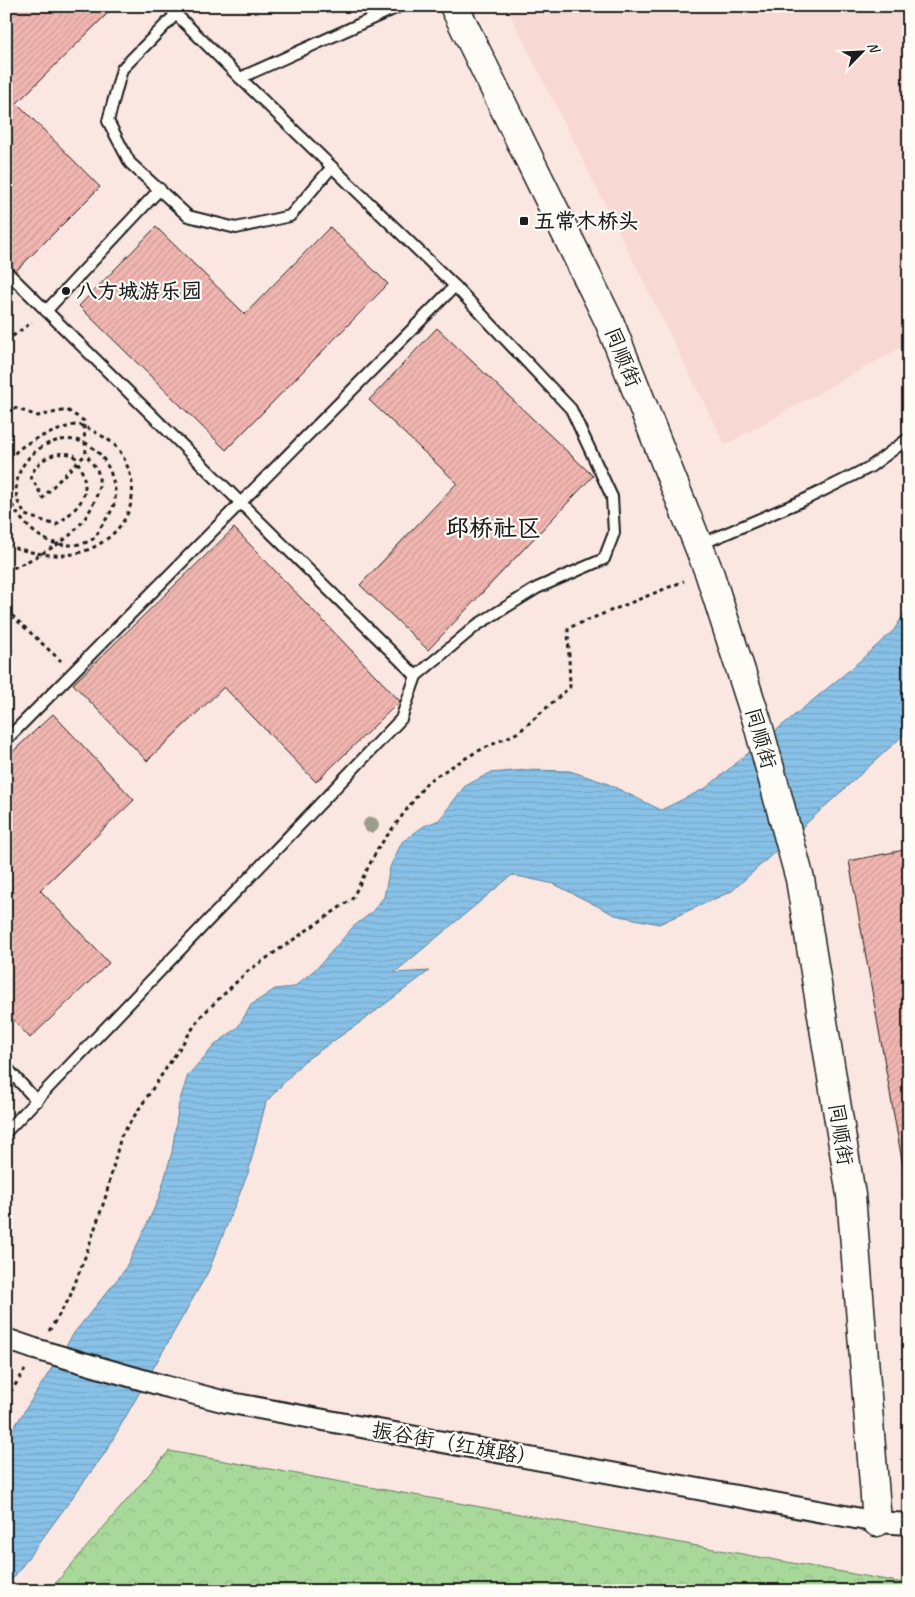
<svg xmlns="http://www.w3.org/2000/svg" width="915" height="1597" font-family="Caveat,'LXGW WenKai TC',sans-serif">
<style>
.built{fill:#f8d8d3}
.forest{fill:url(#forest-crowns);stroke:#627a5b}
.water{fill:url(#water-rules);stroke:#5d8096}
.building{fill:url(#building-hatch);stroke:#1c1c1c}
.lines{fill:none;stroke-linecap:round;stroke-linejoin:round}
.lane-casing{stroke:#1c1c1c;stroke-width:14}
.street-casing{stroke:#1c1c1c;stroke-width:24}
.secondary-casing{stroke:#1c1c1c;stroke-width:31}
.path{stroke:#1c1c1c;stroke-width:3;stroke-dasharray:4 4;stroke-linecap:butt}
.lane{stroke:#fdfcf7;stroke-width:10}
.street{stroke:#fdfcf7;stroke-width:20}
.secondary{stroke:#fdfcf7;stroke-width:28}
.street-bridge-casing{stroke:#1c1c1c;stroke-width:24;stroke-linecap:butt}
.street-bridge{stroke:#fdfcf7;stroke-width:20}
.tree{fill:#9b9c8d}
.poi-dot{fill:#1c1c1c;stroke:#fdfcf7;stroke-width:2}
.labels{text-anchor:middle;stroke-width:4.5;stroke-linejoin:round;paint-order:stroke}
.poi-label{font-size:21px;font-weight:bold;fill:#1c1c1c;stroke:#fdfcf7;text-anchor:start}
.street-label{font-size:21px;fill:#1c1c1c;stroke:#fdfcf7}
.quarter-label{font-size:24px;font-weight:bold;fill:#1c1c1c;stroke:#fdfcf7}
</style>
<defs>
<pattern id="forest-crowns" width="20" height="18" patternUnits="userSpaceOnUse" patternTransform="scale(1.25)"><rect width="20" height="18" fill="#a9d99a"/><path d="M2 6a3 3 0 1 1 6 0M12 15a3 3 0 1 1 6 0" fill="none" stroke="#91ba84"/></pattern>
<pattern id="water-rules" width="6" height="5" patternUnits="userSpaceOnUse" patternTransform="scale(1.25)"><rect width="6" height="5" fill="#89c2e8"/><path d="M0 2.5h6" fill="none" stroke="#76a6c6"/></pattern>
<pattern id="building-hatch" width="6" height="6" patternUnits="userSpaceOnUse" patternTransform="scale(1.25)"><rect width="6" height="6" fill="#f2b6b1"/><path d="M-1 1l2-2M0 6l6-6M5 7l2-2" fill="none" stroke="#cf9c98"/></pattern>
</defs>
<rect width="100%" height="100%" fill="#fae7e2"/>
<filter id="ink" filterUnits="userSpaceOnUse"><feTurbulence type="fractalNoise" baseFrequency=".02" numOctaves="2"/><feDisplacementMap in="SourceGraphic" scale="10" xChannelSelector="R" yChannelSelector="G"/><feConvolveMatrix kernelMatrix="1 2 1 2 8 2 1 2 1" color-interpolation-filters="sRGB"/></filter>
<g filter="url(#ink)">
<polygon class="built" points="506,6 909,6 909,343 725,445"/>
<polygon class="forest" points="169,1451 909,1584 909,1591 49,1591"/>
<polygon class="water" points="909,606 909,730 732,891 659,924 615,915 554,884 512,875 394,973 429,971 365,1019 303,1062 266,1102 248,1173 208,1272 105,1453 6,1588 6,1440 74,1333 124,1271 141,1237 159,1198 172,1152 179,1103 188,1075 215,1045 238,1027 251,1005 275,989 294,987 319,966 353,927 371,913 384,897 390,867 402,842 424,826 439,820 465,786 490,773 526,770 570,771 606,783 661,810 706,788 852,668 894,630"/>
<g class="building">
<polygon points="6,6 111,6 113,8 17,103 100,187 14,273 6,266"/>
<polygon points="156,227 245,314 330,227 388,284 226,450 79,306"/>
<polygon points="437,328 593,476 428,650 360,585 457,483 369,400"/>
<polygon points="234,528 400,701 316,782 224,687 147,761 73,684"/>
<polygon points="53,714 134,800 40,890 109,963 30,1038 6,1012 6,758"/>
<polygon points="909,849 909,1200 849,861"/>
</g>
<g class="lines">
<g class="lane-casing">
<g id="lane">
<polyline points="168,6 240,78 400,6"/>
<polyline points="176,14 122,69 108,121 130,163 188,216 236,228 290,216 332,167"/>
<polyline points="6,271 416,676"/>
<polyline points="46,311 160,189"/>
<polyline points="699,545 804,500 870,467 909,438"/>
<polyline points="6,740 455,286 240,78"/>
<polyline points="6,1067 37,1101"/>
<polyline points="6,1132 401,719 416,676 477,625 537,588 604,559 614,533 612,497 571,409 455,286"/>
</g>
</g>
<g class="street-casing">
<g id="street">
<polyline points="6,1339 35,1349"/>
<polyline points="164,1386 226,1402 877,1522 909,1524"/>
</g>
</g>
<g class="secondary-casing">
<polyline id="secondary" points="454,6 609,321 709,572 757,721 800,879 851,1195 877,1522"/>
</g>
<g class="path">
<polyline points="6,341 32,322"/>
<path d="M6 405 38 416 67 410 84 421C84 432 85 443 86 454 71 469 56 482 43 498L31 477C36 460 56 449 74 455 94 490 86 503 56 525L25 515C23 510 18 504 17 498 7 448 87 408 111 474 118 495 117 505 104 522 101 526 99 532 96 536 90 543 81 544 72 545 41 547 17 520 6 492"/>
<path d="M6 467C14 447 34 439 53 432 80 422 77 422 102 436 118 445 123 454 129 471 144 513 108 551 66 555 45 556 25 552 6 544"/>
<path d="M6 571C23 564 57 547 70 535 85 522 106 491 97 470 94 465 89 459 86 454"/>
<polyline points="6,610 61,661"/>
<polyline points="49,1331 69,1299 85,1257 105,1199 121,1136 201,1016 248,971 352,899 378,848 428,781 476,752 519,732 570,687 568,628 684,581"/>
<polyline points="6,1399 25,1370"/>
</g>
<use href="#lane" class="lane"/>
<use href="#street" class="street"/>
<use href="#secondary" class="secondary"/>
<g class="street-bridge-casing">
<polyline id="street-bridge" points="35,1349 164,1386"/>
</g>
<use href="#street-bridge" class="street-bridge"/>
</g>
<circle class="tree" cx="371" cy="825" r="8"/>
</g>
<g class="poi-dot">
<rect x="519" y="216" width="10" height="10" rx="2.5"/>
<circle cx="66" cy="291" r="5"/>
</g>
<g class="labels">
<g class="poi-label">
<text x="534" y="228">五常木桥头</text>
<text x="76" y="298">八方城游乐园</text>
</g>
<g class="street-label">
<text transform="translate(623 357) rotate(68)" y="7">同顺街</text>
<text transform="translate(761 738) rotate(74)" y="7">同顺街</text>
<text transform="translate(841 1134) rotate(81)" y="7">同顺街</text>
<text transform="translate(455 1444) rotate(10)" y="7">振谷街（红旗路）</text>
</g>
<g class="quarter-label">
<text x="493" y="536">邱桥社区</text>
</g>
</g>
<rect width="915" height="1597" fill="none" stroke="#fdfcf7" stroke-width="25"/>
<rect x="12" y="12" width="890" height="1572" fill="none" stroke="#1c1c1c" stroke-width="2" filter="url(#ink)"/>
<g transform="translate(862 52) rotate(66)" stroke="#fdfcf7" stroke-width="4" paint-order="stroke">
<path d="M0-4L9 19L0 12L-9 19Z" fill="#1c1c1c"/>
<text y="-8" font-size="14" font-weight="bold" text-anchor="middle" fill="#1c1c1c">N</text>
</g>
</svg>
